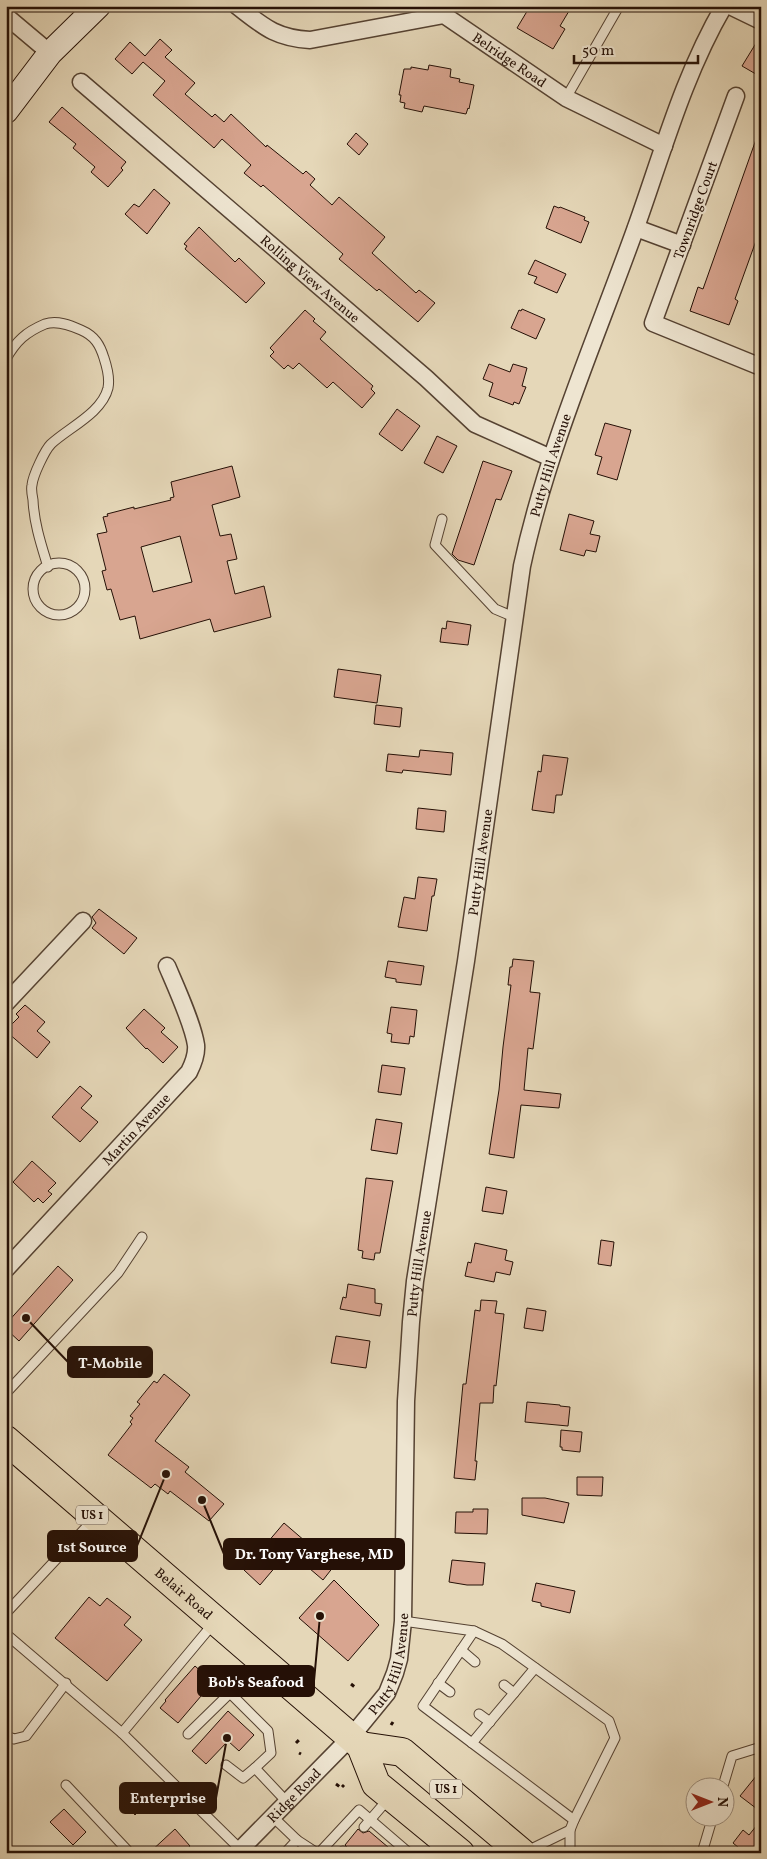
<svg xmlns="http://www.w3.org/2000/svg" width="767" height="1859" font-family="Vollkorn,serif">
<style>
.building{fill:#d8a590;stroke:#251006;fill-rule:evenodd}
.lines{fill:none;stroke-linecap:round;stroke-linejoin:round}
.service-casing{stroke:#554232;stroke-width:11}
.minor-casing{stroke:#554232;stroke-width:19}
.secondary-casing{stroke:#251006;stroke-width:26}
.trunk-casing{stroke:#251006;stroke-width:30}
.path{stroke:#251006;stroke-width:3;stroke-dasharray:4 2.5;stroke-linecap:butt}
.service{stroke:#eee5d1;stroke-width:9}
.minor{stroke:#eee5d1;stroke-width:16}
.secondary{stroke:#eee5d1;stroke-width:24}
.trunk{stroke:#e5d7b8;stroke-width:28}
.labels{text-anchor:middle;stroke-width:4.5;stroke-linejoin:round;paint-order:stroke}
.shield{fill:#eee5d1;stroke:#615043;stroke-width:1}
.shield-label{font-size:12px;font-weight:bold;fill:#251006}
.street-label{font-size:14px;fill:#251006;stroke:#eee5d1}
.leader{fill:none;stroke:#251006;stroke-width:2}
.callout-dot{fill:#251006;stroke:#eee5d1;stroke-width:2}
.callout{fill:#251006;stroke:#251006;stroke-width:2}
.callout-label{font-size:15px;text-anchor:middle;font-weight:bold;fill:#fff}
</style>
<rect width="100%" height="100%" fill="#e5d7b8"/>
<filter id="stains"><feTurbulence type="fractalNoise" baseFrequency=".004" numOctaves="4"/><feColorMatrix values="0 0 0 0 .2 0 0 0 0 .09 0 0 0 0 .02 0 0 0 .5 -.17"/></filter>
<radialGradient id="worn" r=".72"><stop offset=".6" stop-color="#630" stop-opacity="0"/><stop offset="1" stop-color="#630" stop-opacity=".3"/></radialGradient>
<g class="building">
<polygon points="537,6 572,6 560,26 565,29 553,49 517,28 529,8 534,11"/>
<polygon points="761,35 761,77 742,66"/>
<polygon points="160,39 172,50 165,57 195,83 185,94 212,117 215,114 224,122 231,114 266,147 267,145 303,174 306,171 315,179 310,185 332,205 339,197 385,237 372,253 416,293 419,290 435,303 418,322 379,289 377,291 339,259 343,254 263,185 261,187 244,173 251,165 222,139 214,148 153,95 165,81 143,62 132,74 115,59 130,42 145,56"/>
<polygon points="429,65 451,69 450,77 460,79 459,82 474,85 469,109 468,108 466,114 424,106 422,112 404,108 405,103 400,102 401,95 399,95 404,69 411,69 411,67 428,70"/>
<polygon points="62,107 126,162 121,168 123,170 108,187 91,172 95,167 73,148 76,144 49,122"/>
<polygon points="759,131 761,131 761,227 735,299 738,301 729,325 690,311 698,287 703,289"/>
<polygon points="356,133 368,144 359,155 347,144"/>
<polygon points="154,189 170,203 147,234 125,214 134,204 139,207"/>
<polygon points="554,206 559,208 560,207 585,217 584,220 589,222 581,243 546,228"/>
<polygon points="199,227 235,262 239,258 265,283 246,303 185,249 187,246 184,244"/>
<polygon points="535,260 566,274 557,293 534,283 537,277 528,274"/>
<polygon points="522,309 545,319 536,339 511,328 519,310 521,311"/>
<polygon points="305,310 315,319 313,321 326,332 320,339 373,386 371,389 375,393 362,408 333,382 327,388 299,363 293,369 288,365 284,369 270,356 274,352 270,348"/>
<polygon points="489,364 510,372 513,364 527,368 522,386 526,387 519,404 514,402 513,405 489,396 493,383 483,379"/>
<polygon points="397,409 420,426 402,451 379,434"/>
<polygon points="605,423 631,430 617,480 597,474 602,457 595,455"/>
<polygon points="437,436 457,446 443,473 424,463"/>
<polygon points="483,461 512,471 501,500 496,499 474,565 458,560 452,554"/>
<path d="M232 466 240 497 212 505 220 536 231 534 237 559 227 561 235 594 264 586 271 617 214 632 210 619 140 639 135 616 120 620 111 589 107 590 102 571 106 570 97 534 107 532 103 517 108 516 107 514 134 507V509L171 500 170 498 174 497 171 482ZM180 536 192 582 153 592 141 547Z"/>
<polygon points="569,514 594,521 590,534 600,536 596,552 586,550 584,556 560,550"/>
<polygon points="447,621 471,625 468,645 440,642 442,628 446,629"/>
<polygon points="338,669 381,675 377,703 334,697"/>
<polygon points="376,705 402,708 400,727 374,724"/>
<polygon points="420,750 453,753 451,775 403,770 402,773 386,771 388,754 419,757"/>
<polygon points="543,755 568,758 562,795 556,795 554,813 532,810 538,771 541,772"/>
<polygon points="418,808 446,811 444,832 416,829"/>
<polygon points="418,877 437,879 434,896 432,896 427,931 398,927 404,897 415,899"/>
<polygon points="99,909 137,938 124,954 92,928 96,923 92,917"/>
<polygon points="513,959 534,961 530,992 540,993 533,1049 528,1048 524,1090 561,1094 559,1108 521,1105 514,1158 489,1154 499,1090 503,1047 511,985 508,985 510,967 512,967"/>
<polygon points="388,961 424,966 421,985 396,982 396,979 385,977"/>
<polygon points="25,1005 45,1022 37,1031 50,1042 37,1058 8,1033 12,1029 10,1026 19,1017 16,1014"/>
<polygon points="391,1007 417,1010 414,1037 410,1036 409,1044 391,1042 392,1034 387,1033"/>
<polygon points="144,1009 165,1028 161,1032 178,1047 163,1063 147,1048 146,1049 126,1028"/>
<polygon points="382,1065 405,1068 401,1095 378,1092"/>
<polygon points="80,1086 92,1096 81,1108 98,1122 80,1142 52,1117"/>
<polygon points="376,1119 402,1123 397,1154 371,1150"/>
<polygon points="32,1161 56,1183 48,1191 52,1194 43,1203 38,1198 34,1202 13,1182"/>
<polygon points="366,1178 393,1181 380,1253 375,1253 374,1260 362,1258 363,1251 358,1250"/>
<polygon points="486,1187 507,1191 503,1214 482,1211"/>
<polygon points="601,1240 614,1242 611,1266 598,1264"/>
<polygon points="475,1243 507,1250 505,1260 513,1262 510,1275 496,1272 494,1282 465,1276 468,1262 471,1263"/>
<polygon points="58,1266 73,1280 19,1341 6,1329 6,1324"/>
<polygon points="348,1284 375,1289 375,1303 382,1304 380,1316 340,1309 343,1297 346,1298"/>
<polygon points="481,1300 497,1301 495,1313 504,1314 496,1386 494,1385 493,1403 480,1403 475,1461 477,1461 475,1480 454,1478 463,1384 466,1384 475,1310 480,1311"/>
<polygon points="527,1308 546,1311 543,1331 524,1328"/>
<polygon points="336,1336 370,1341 366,1368 331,1363"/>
<polygon points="164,1374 190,1395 155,1441 189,1467 185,1472 224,1504 209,1521 170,1491 168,1494 155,1484 151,1488 108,1455 132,1424 130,1422 133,1418 130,1416 140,1404 137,1402 154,1381 157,1383"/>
<polygon points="527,1402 560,1405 560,1406 570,1407 568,1426 525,1422"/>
<polygon points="561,1430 582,1432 580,1452 562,1450 562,1447 560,1447"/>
<polygon points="577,1477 603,1477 602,1496 577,1495"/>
<polygon points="522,1498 545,1498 569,1503 564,1523 522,1515"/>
<polygon points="473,1509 488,1509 487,1534 455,1533 456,1512 473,1512"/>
<polygon points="284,1523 334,1566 323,1580 289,1551 260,1585 244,1570"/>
<polygon points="452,1560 485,1563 483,1585 467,1585 449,1582"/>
<polygon points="334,1580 379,1625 348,1661 299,1618"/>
<polygon points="536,1583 575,1591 570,1613 541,1606 541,1603 532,1601"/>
<polygon points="89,1597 100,1606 107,1598 131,1617 124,1625 142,1640 107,1681 55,1638"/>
<polygon points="195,1666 213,1682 178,1723 160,1708 166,1701 165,1700"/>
<polygon points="228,1711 254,1735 239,1751 228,1741 206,1764 192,1751"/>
<polygon points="761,1770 761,1812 740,1796"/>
<polygon points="135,1788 148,1802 135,1815 122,1801"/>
<polygon points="64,1809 86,1832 73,1845 50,1822"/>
<polygon points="761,1820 761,1853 745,1853 733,1843 743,1830 749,1835"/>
<polygon points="175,1829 190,1846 183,1853 149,1853"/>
<polygon points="358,1829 363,1833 369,1831 395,1853 349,1853 349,1849 345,1845"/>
</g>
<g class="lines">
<g class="service-casing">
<g id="service">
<polyline points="566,98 619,6"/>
<path d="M6 359C16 341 26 332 45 324 57 320 70 325 81 330 95 336 100 345 104 358 107 367 110 378 108 388 102 413 68 428 51 444 45 450 33 475 32 485 31 489 32 495 33 500 34 523 41 544 48 567"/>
<polyline points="442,519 435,545 495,609 514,617"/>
<circle cx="59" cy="589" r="26"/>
<polyline points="6,1393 118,1273 142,1237"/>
<polyline points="6,1613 93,1520"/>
<polyline points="403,1621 474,1631 502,1644 609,1721 615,1738 574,1820 570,1830 570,1853"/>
<polyline points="213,1624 122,1733 240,1849"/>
<polyline points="6,1634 122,1733"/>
<polyline points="461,1650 475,1662"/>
<polyline points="535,1668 472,1743 574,1820"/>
<polyline points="438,1683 450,1692"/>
<polyline points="504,1685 514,1693"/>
<polyline points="230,1693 268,1731 271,1753 255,1768 286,1801"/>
<polyline points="479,1714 490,1722"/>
<polyline points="188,1734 230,1693 258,1662"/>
<polyline points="6,1736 14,1739 26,1736 66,1683"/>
<polyline points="472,1743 423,1706 474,1631"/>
<polyline points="226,1765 243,1778 255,1768"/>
<polyline points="66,1785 130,1853"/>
<polyline points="723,1786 732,1756 761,1747"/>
<polyline points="273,1817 297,1840 317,1853"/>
<polyline points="364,1827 389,1798"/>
<polyline points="285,1853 297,1840"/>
<polyline points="319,1853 359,1810 409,1853"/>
<polyline points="341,1853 343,1851"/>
<polyline points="431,1853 441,1840"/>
<polyline points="523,1853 570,1830"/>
<polyline points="702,1853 713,1816"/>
</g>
</g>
<g class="minor-casing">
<g id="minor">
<path id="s1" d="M237 6C263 26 275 38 310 40L444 15 566 98 664 146"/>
<polyline points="730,6 761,21"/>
<polyline points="6,16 50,53"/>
<path id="s2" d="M81 82 426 378 475 424 551 458"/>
<polyline points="736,96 653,323 761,367"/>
<polyline points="636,228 682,245"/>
<polyline points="6,1003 83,921"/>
<path id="s3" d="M6 1269 189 1072C193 1064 197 1055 196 1045 193 1024 176 987 167 966"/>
<path id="s4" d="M237 1853 351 1737 387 1693 395 1673 399 1659 403 1621 406 1401 411 1322 415 1281 466 961 522 566C547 450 595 341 635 230 662 155 683 76 724 6"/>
</g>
</g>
<g class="secondary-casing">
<polyline id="secondary" points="6,111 50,53 98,6"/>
</g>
<g class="trunk-casing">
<g id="trunk">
<path id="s5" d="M6 1440 361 1746 376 1784 460 1853"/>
<polyline points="361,1746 402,1752 522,1853"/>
</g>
</g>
<g class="path">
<polyline points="351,1684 356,1688"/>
<polyline points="391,1725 393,1722"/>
<polyline points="296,1743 300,1739"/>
<polyline points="299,1753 301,1754"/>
<polyline points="336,1784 340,1787"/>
<polyline points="342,1787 344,1785"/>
</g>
<use href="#service" class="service"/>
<use href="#minor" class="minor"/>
<use href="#secondary" class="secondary"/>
<use href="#trunk" class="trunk"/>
</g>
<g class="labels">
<g class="shield">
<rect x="76" y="1505.5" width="32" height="19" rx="4"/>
<rect x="430" y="1779.5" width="32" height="19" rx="4"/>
</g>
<g class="shield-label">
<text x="92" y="1519">US 1</text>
<text x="446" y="1793">US 1</text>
</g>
<g class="street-label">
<text dy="5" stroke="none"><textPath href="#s1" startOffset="298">Belridge Road</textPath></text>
<text transform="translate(695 210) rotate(-70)" y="5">Townridge Court</text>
<text dy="5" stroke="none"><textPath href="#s2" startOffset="302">Rolling View Avenue</textPath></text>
<text dy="5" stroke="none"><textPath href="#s4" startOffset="1462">Putty Hill Avenue</textPath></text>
<text dy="5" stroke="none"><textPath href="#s4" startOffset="1058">Putty Hill Avenue</textPath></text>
<text dy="5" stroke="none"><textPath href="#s3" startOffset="191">Martin Avenue</textPath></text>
<text dy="5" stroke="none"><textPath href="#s4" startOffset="652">Putty Hill Avenue</textPath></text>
<text dy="5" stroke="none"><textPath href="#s5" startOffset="235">Belair Road</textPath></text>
<text dy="5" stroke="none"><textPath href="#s4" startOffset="248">Putty Hill Avenue</textPath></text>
<text dy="5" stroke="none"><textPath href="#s4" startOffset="81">Ridge Road</textPath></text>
</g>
</g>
<path class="leader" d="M26 1318L68 1362M166 1474L137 1546M202 1500L224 1554M320 1616L314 1681M227 1738L216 1798"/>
<g class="callout-dot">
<circle cx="26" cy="1318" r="5"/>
<circle cx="166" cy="1474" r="5"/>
<circle cx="202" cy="1500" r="5"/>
<circle cx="320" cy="1616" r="5"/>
<circle cx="227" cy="1738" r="5"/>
</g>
<g class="callout">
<rect x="68" y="1347" width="84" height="30" rx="5"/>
<rect x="48" y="1531" width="89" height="30" rx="5"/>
<rect x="224" y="1539" width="180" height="30" rx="5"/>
<rect x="198" y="1666" width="116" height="30" rx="5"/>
<rect x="120" y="1783" width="96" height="30" rx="5"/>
</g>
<g class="callout-label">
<text x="110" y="1368">T-Mobile</text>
<text x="92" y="1552">1st Source</text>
<text x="314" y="1559">Dr. Tony Varghese, MD</text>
<text x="256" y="1687">Bob's Seafood</text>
<text x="168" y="1803">Enterprise</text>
</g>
<rect width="767" height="1859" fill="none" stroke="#e5d7b8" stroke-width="25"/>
<rect x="8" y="8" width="752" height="1844" fill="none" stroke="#251006" stroke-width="2.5"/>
<rect x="12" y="12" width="742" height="1834" fill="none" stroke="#251006"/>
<g transform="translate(710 1802) rotate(90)"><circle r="24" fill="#eee5d1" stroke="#9e9080"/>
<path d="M0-4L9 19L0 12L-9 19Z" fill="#8f2418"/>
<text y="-8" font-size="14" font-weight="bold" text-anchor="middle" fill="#251006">N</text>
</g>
<path d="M574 55v8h124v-8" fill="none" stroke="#251006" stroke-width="2.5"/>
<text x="582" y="55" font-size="15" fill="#251006" stroke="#eee5d1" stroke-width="4" paint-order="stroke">50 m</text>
<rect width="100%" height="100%" filter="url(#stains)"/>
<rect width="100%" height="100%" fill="url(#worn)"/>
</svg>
